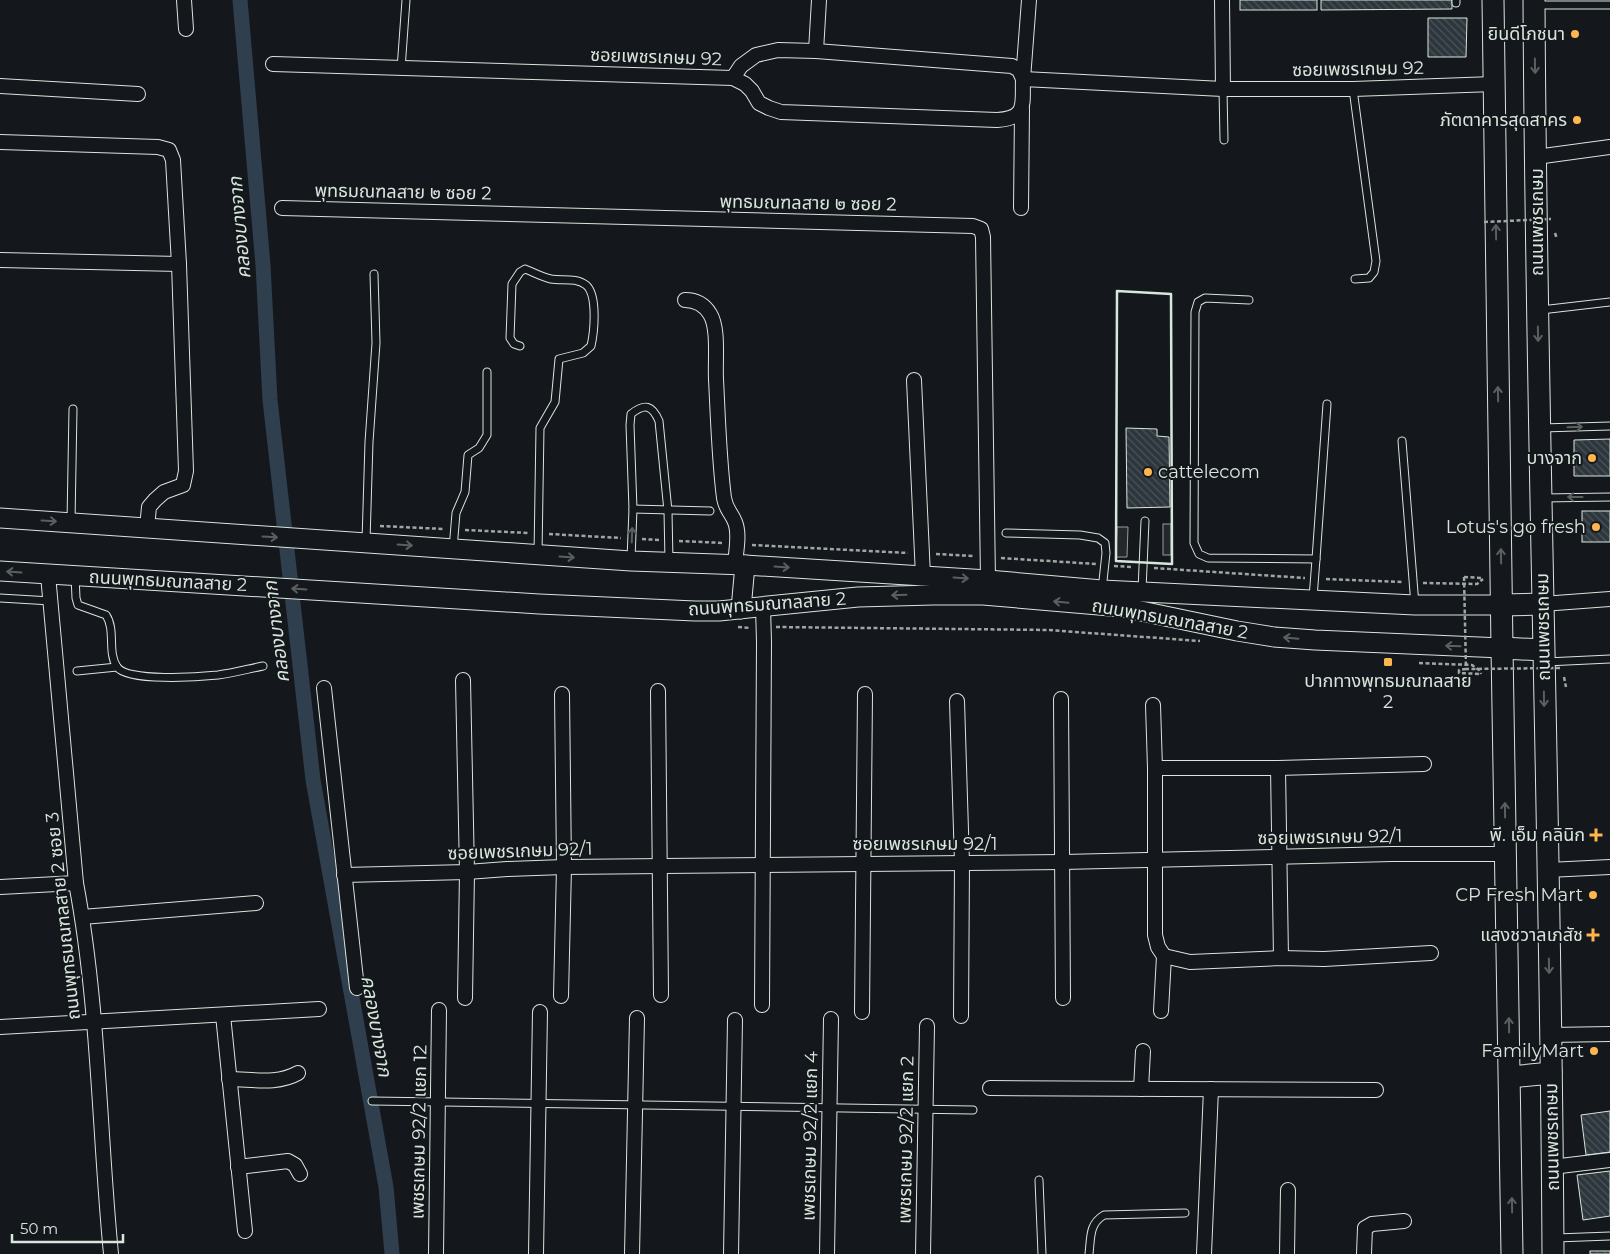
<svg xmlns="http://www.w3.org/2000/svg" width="1610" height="1254" font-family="Montserrat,'Noto Sans Thai',sans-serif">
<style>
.parking{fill:#24282b;stroke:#939e99}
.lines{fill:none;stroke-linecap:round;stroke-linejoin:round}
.canal{stroke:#2f3f4d;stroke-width:15}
.building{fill:url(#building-back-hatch);stroke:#d8e6dc}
.service-casing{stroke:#d8e6dc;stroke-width:9}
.minor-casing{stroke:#d8e6dc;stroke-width:16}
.secondary-casing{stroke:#d8e6dc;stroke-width:21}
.primary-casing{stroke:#d8e6dc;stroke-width:23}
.path{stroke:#9da8a2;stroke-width:2.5;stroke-dasharray:4 2.5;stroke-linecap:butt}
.service{stroke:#14181c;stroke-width:7}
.minor{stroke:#14181c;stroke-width:14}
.secondary{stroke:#14181c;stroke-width:19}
.primary{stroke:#14181c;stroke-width:21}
.path-bridge{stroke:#9da8a2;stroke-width:2.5;stroke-dasharray:4 2.5;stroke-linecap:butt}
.wall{stroke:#d8e6dc;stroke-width:2.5}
.oneway{stroke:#59605f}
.poi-dot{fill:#ffb74d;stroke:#14181c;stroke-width:2}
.labels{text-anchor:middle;stroke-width:4;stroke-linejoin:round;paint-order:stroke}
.poi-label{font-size:18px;fill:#d8e6dc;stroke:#14181c;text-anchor:end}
.street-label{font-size:18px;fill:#d8e6dc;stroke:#14181c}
.water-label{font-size:19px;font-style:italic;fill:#d8e6dc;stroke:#14181c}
</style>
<defs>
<pattern id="building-back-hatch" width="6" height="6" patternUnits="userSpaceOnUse" patternTransform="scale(1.25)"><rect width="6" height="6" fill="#2c363c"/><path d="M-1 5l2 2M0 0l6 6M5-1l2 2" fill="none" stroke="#4a5358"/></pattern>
</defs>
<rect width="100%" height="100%" fill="#14181c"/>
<g class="parking">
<rect x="1163" y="524" width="8" height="31"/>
<polygon points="1117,527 1128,527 1127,557 1116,557"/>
</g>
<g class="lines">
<polyline class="canal" points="240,0 263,265 270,400 313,780 386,1187 392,1254"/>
</g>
<g class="building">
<rect x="1240" y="0" width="77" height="10"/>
<polygon points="1321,0 1452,0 1452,9 1321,10"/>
<polygon points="1428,18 1467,18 1466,57 1428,57"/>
<polygon points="1126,428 1157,429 1157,436 1169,437 1170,507 1127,508"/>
<polygon points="1610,439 1610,476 1574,476 1574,440"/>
<rect x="1582" y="511" width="28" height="31"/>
<polygon points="1610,1111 1610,1152 1586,1155 1581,1115"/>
<polygon points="1610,1171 1610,1216 1583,1220 1577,1175"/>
<rect x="1590" y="1251" width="20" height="3"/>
</g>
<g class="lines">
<g class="service-casing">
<g id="service">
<polyline points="1456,0 1456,3"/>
<polyline points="1537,5 1610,5"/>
<polyline points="401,69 406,0"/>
<polyline points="1223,89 1224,140"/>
<polyline points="1353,89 1376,261 1374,272 1369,278 1355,279"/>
<polyline points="1249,300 1205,298 1198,302 1195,312 1194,543 1199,554 1208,558 1316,559 1313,598"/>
<polyline points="1541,310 1610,302"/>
<path d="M520 346 514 344 510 338 512 284 520 272 525 269C533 272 542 277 551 279 562 281 576 277 586 285 598 295 594 333 591 346L583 353 559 359 555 402 540 428 538 554"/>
<polyline points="1542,428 1610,426"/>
<polyline points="1402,441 1415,605"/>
<polyline points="1543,498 1610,497"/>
<polyline points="633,509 710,511"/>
<polyline points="71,522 73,409"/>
<polyline points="1006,533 1080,535 1098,538 1105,543 1106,553 1102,590"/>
<polyline points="366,541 369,442 376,343 374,274"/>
<polyline points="453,549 456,513 465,492 468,455 479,448 487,435 487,372"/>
<path d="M631 559 633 509 630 425 631 414C645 403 652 405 659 421L668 511 669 562"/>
<polyline points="1316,559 1327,404"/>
<path d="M75 576 76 598 78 605 106 615C116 630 107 652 117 667 128 682 199 677 218 675 233 673 248 669 263 666"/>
<polyline points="1142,590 1145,521"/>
<polyline points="0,598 51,601"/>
<polyline points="1546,662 1610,659"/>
<polyline points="77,671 117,667"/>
<polyline points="372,1101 973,1110"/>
<polyline points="1039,1180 1042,1254"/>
<polyline points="1556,1238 1610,1236"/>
<path d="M1089 1254C1091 1237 1089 1224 1104 1215L1185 1213"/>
</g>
</g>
<g class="minor-casing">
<g id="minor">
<polyline points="184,0 186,29"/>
<polyline points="1222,0 1223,89"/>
<polyline points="816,51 819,0"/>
<path d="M273 64 733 78 745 84 752 91 759 103 769 108 781 112 997 120C1028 118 1022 104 1023 79L1223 89H1353L1494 84"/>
<polyline points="733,78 741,66 756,55 778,50 816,51 1012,66 1019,70 1023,79"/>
<polyline points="1023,79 1029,0"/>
<polyline points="0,86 138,94"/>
<polyline points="0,142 158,147 169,150 173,160 179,264 186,471 183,485 164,492 155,500 149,507 147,528"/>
<polyline points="1536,157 1610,147"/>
<path d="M282 208C512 213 742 221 973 226L981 229 983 237 988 580"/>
<polyline points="1021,208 1022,109"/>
<polyline points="0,260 179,264"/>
<path d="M685 300C695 300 704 304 710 314 719 328 715 361 716 379 718 418 719 458 724 498 726 510 731 512 735 522 740 534 736 551 735 564"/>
<polyline points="914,380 923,576"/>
<path d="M48 575 76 883C99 1005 99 1131 111 1254"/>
<polyline points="1542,604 1610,599"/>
<polyline points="463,680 467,872 465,998"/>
<polyline points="324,688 357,988"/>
<polyline points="658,691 661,995"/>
<polyline points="1061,699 1063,998"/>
<polyline points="957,701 962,863 961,1016"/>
<polyline points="1153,705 1155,768 1155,935 1158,947 1164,956 1161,1011"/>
<polyline points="1155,768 1278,768 1424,764"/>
<polyline points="1278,768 1281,958"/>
<polyline points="1548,870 1610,867"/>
<polyline points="344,875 467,872 507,869 564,867 1063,862 1392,854 1506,854"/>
<polyline points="0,887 76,883"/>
<polyline points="82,917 256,903"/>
<polyline points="1164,956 1190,962 1281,958 1324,959 1431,953"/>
<polyline points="561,996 564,867 562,694"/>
<polyline points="762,1005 764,642 763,607"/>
<polyline points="862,1012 865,694"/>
<polyline points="223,1015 245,1231"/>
<polyline points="0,1027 319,1009"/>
<polyline points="1550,1035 1610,1034"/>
<path d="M229 1079C252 1079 277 1085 298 1073"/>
<polyline points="990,1088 1376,1090"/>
<polyline points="1141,1089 1143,1051"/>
<polyline points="238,1167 288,1161 295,1165 300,1174"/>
<polyline points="1552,1167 1610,1160"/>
<polyline points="436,1254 439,1010"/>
<polyline points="536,1254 540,1012"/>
<polyline points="632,1254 637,1018"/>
<polyline points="731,1254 735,1020"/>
<polyline points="827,1254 831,1019"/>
<polyline points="923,1254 927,1026"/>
<polyline points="1204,1254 1211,1089"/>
<polyline points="1287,1254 1288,1190"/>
<polyline points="1364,1254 1365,1228 1372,1224 1404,1221"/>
</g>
</g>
<g class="secondary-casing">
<g id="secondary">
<polyline points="0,518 631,561 745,565 988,580 1102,590 1415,605 1501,605"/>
<polyline points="0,571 539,604 695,611 719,611 858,597 933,595 983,595 1122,607 1237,631 1274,637 1315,640 1502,648"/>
<polyline points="741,609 745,565"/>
</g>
</g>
<g class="primary-casing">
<g id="primary">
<polyline points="1493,0 1502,648 1512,1254"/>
<path d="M1534 0C1536 418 1551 836 1553 1254"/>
<polyline points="1501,605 1542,604"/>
<polyline points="1502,648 1543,650"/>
<polyline points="1510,1077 1551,1073"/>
</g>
</g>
<g class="path">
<polyline points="1555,233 1557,239"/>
<polyline points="380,526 444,529"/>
<polyline points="465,530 529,533"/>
<polyline points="549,534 621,538"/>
<polyline points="642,539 659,540"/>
<polyline points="679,541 724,543"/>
<polyline points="752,545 908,553"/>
<polyline points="936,554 973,556"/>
<polyline points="1001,558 1096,564"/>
<polyline points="1114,566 1133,567"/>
<polyline points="1154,568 1305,578"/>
<polyline points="1464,577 1483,578"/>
<polyline points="1326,579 1403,582"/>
<polyline points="1423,583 1477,584 1483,579"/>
<polyline points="738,627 750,628"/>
<polyline points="776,627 1048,630 1200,641"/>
<polyline points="1419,663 1472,665 1479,670 1481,674"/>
<polyline points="1466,669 1459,670 1459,673 1481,674"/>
<polyline points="1564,677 1566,687"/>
</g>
<use href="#service" class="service"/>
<use href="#minor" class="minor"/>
<use href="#secondary" class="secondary"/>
<use href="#primary" class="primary"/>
<g class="path-bridge">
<polyline points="1484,222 1551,219"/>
<polyline points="1464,577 1466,669 1562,668"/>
</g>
<polygon class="wall" points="1117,291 1171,294 1172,564 1116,561"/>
</g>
<defs><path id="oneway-shaft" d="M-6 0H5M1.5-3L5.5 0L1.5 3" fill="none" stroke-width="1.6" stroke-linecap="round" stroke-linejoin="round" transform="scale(1.25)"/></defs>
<g class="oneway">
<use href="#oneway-shaft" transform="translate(1535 66) rotate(89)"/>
<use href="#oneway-shaft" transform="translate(1496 232) rotate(-91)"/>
<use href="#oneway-shaft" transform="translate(1538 334) rotate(89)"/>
<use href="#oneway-shaft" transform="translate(1498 394) rotate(-91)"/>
<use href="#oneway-shaft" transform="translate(1575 427) rotate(-2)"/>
<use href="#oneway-shaft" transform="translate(1575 497) rotate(180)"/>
<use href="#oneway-shaft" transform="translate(49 521) rotate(3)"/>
<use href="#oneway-shaft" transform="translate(632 535) rotate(-88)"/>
<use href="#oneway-shaft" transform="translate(270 537) rotate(3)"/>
<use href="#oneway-shaft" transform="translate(405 545) rotate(4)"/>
<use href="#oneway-shaft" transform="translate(1501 556) rotate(-91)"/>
<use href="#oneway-shaft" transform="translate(567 557) rotate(4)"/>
<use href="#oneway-shaft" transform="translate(782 567) rotate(4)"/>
<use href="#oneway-shaft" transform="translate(14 572) rotate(-176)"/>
<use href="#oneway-shaft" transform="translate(961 578) rotate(4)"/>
<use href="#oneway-shaft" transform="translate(299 589) rotate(-176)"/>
<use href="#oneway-shaft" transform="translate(899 595) rotate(178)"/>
<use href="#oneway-shaft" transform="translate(1061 602) rotate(-175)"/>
<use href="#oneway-shaft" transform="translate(1291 638) rotate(-175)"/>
<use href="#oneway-shaft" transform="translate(1453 646) rotate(-178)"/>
<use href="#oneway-shaft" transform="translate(1544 699) rotate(89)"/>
<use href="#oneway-shaft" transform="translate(1505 810) rotate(-91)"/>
<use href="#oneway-shaft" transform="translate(1549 966) rotate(89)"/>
<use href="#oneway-shaft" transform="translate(1509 1025) rotate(-91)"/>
<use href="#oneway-shaft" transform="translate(1512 1205) rotate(-91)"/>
</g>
<g class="poi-dot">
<circle cx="1575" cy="34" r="5"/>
<circle cx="1577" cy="120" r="5"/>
<circle cx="1592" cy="458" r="5"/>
<circle cx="1148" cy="472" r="5"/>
<circle cx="1596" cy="527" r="5"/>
<rect x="1383" y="657" width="10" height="10" rx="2.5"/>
<path d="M1593.5 827.5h5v5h5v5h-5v5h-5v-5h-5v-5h5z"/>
<circle cx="1593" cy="895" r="5"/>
<path d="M1590.5 927.5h5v5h5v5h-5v5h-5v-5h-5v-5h5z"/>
<circle cx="1594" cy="1051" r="5"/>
</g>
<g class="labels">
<g class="poi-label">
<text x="1565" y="40">ยินดีโภชนา</text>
<text x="1567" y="126">ภัตตาคารสุดสาคร</text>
<text x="1582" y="464">บางจาก</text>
<text x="1158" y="478" text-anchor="start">cattelecom</text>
<text x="1586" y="533">Lotus's go fresh</text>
<text x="1388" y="687" text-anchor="middle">ปากทางพุทธมณฑลสาย<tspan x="1388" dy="21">2</tspan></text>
<text x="1585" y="841">พี. เอ็ม คลินิก</text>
<text x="1583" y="901">CP Fresh Mart</text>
<text x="1583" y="941">แสงชวาลเภสัช</text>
<text x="1584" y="1057">FamilyMart</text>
</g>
<g class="street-label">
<text transform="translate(656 57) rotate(2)" y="6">ซอยเพชรเกษม 92</text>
<text transform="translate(1358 69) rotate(-1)" y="6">ซอยเพชรเกษม 92</text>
<text transform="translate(403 192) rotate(1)" y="6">พุทธมณฑลสาย ๒ ซอย 2</text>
<text transform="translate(808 203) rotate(1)" y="6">พุทธมณฑลสาย ๒ ซอย 2</text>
<text transform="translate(1537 222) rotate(-90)" y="6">ถนนเพชรเกษม</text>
<text transform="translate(168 581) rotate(3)" y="6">ถนนพุทธมณฑลสาย 2</text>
<text transform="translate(767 604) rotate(-4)" y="6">ถนนพุทธมณฑลสาย 2</text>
<text transform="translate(1170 619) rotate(10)" y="6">ถนนพุทธมณฑลสาย 2</text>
<text transform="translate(1543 627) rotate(-91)" y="6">ถนนเพชรเกษม</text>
<text transform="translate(1330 837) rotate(-1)" y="6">ซอยเพชรเกษม 92/1</text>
<text x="925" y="850">ซอยเพชรเกษม 92/1</text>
<text transform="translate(520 851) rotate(-2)" y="6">ซอยเพชรเกษม 92/1</text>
<text transform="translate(63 916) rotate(-96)" y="6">ถนนพุทธมณฑลสาย 2 ซอย 3</text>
<text transform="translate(419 1132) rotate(-89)" y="6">เพชรเกษม 92/2 แยก 12</text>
<text transform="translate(810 1136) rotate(-89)" y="6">เพชรเกษม 92/2 แยก 4</text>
<text transform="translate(1552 1137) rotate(-91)" y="6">ถนนเพชรเกษม</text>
<text transform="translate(906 1140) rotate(-89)" y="6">เพชรเกษม 92/2 แยก 2</text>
</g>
<g class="water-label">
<text transform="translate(239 228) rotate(-95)" y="7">คลองบางจาก</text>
<text transform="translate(276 632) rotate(-97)" y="7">คลองบางจาก</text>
<text transform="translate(377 1026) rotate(80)" y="7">คลองบางจาก</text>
</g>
</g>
<path d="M12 1234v8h111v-8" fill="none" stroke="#d8e6dc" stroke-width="2.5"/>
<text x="20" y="1234" font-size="15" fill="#d8e6dc" stroke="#14181c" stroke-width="4" paint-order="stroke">50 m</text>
</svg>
